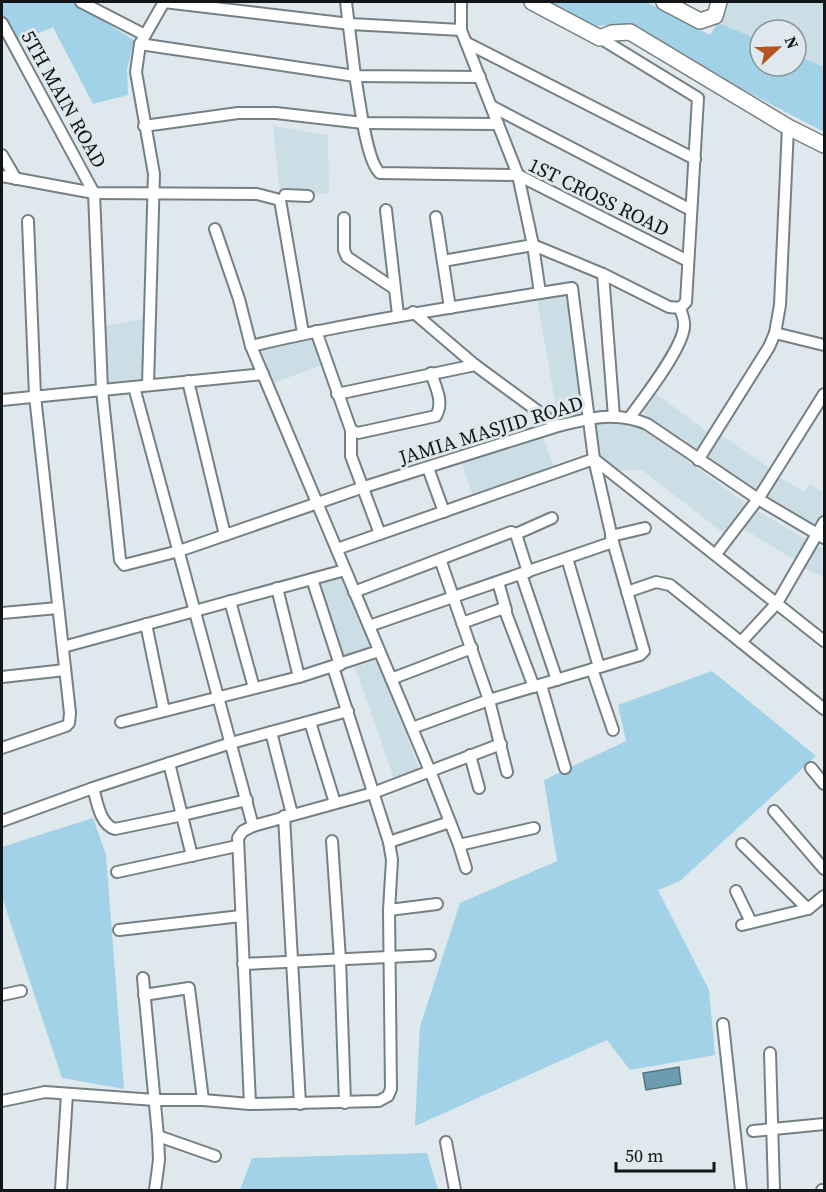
<svg xmlns="http://www.w3.org/2000/svg" width="826" height="1192" font-family="'Source Serif 4',serif">
<style>
.built{fill:#cbdee6}
.green{fill:#a1d2e7}
.water{fill:#6d9cb0;stroke:#527482;stroke-width:1.5}
.lines{fill:none;stroke-linecap:round;stroke-linejoin:round}
.street-casing{stroke:#768084;stroke-width:14}
.secondary-casing{stroke:#768084;stroke-width:18}
.street{stroke:#fff;stroke-width:10}
.secondary{stroke:#fff;stroke-width:15}
.labels{text-anchor:middle;stroke-width:6;stroke-linejoin:round;paint-order:stroke}
.street-label{font-size:20px;fill:#121618;stroke:#dee8ed}
</style>
<rect width="100%" height="100%" fill="#dee8ed"/>
<g class="built">
<polygon points="723,2 824,2 824,67 796,55 796,30 760,30 760,40 718,23"/>
<polygon points="273,126 328,135 329,194 280,193"/>
<polygon points="570,295 586,417 559,423 537,300"/>
<polygon points="144,319 142,381 106,383 104,326"/>
<polygon points="314,335 324,364 274,383 260,348"/>
<polygon points="656,394 709,433 696,451 642,412"/>
<polygon points="593,421 641,427 749,506 726,535 642,470 612,470 597,458"/>
<polygon points="542,435 555,470 474,499 461,461"/>
<polygon points="721,435 771,469 757,493 705,459"/>
<polygon points="779,477 804,492 810,484 824,493 824,516 816,530 765,497"/>
<polygon points="758,511 807,540 796,561 744,529"/>
<polygon points="817,545 824,549 824,577 804,568"/>
<polygon points="344,574 373,650 341,661 317,584"/>
<polygon points="377,660 421,773 395,781 355,667"/>
</g>
<g class="green">
<polygon points="2,2 72,2 134,40 127,70 128,95 93,104 53,27 17,43 2,16"/>
<polygon points="551,2 647,2 710,35 718,23 760,40 760,66 796,66 796,55 824,67 824,132 618,24 596,26"/>
<polygon points="712,671 816,756 680,881 658,890 709,990 715,1055 630,1070 607,1040 415,1126 420,1027 460,903 557,861 544,780 626,741 618,705"/>
<polygon points="93,818 106,855 124,1089 62,1078 2,897 2,847"/>
<polygon points="427,1153 438,1190 240,1190 252,1158"/>
</g>
<polygon class="water" points="679,1067 681,1084 646,1090 643,1073"/>
<g class="lines">
<g class="street-casing">
<g id="street">
<polyline points="81,2 145,35"/>
<polyline points="164,2 350,24 461,30"/>
<polyline points="346,2 355,76 480,77"/>
<path d="M2 23 94 193 102 390 120 560 124 565 179 551 361 488 558 426C590 418 616 411 647 424L758 499 824 538"/>
<polyline points="467,43 695,159"/>
<path d="M140 44 355 76C359 95 366 162 380 173L518 175 688 261"/>
<polyline points="491,106 691,210"/>
<polyline points="144,126 238,113 276,113 363,123 498,124"/>
<polyline points="2,155 16,179"/>
<polyline points="2,176 94,193 257,194 280,200 303,333"/>
<polyline points="285,195 308,196"/>
<polyline points="386,210 398,315"/>
<polyline points="436,217 450,308"/>
<polyline points="344,218 344,250 347,257 395,289"/>
<polyline points="215,229 239,299 251,346 430,771 459,845 466,868"/>
<polyline points="443,261 533,245 603,274 669,307 680,308 686,302 698,98 600,38"/>
<polyline points="603,274 614,417"/>
<polyline points="413,312 475,365 558,426"/>
<path d="M316 331 351 430 358 433 436 416C444 402 436 388 431 373"/>
<polyline points="775,333 824,345"/>
<path d="M251 346C347 323 443 309 540 293"/>
<polyline points="188,381 225,535"/>
<polyline points="148,385 154,174 136,72 140,44 164,2"/>
<polyline points="134,387 253,826"/>
<polyline points="337,394 475,365"/>
<polyline points="2,400 263,374"/>
<path d="M630 417C644 398 682 349 684 327 685 320 682 315 680 308"/>
<polyline points="351,430 351,456 380,534"/>
<polyline points="698,460 769,347 775,333 780,305 788,127"/>
<polyline points="428,468 444,512"/>
<polyline points="516,534 552,518"/>
<polyline points="611,536 645,528"/>
<polyline points="337,549 594,459 824,641"/>
<polyline points="716,554 758,499 824,394"/>
<polyline points="567,558 599,667"/>
<polyline points="440,559 489,700 507,772"/>
<polyline points="521,574 557,680"/>
<polyline points="312,579 340,665"/>
<polyline points="498,582 506,610"/>
<polyline points="277,588 299,677"/>
<polyline points="354,592 511,532 516,534 528,572"/>
<polyline points="627,592 656,582 670,585 824,709"/>
<polyline points="230,601 254,688"/>
<polyline points="2,613 58,608"/>
<polyline points="462,623 504,608 534,687"/>
<polyline points="146,624 164,711"/>
<polyline points="369,626 613,542"/>
<polyline points="741,642 777,603 824,522"/>
<polyline points="63,647 345,570"/>
<polyline points="592,669 613,730"/>
<polyline points="2,677 65,670"/>
<polyline points="391,679 472,648"/>
<polyline points="541,685 565,768"/>
<polyline points="121,722 299,677 379,651"/>
<polyline points="310,722 335,803"/>
<polyline points="412,728 489,700 640,655 644,651 613,542 594,459 572,288 540,293 533,245 518,175 461,30 461,2"/>
<polyline points="271,732 292,814"/>
<polyline points="2,748 66,726 69,723 70,713 35,396 28,221"/>
<polyline points="470,755 479,788"/>
<polyline points="169,763 192,856"/>
<polyline points="811,768 824,784"/>
<path d="M93 788C97 801 100 825 115 829L183 815 247 800"/>
<polyline points="774,811 824,869"/>
<polyline points="284,816 300,1104"/>
<polyline points="2,821 93,788 231,743 348,711"/>
<polyline points="332,841 340,959 345,1103"/>
<polyline points="389,842 450,822"/>
<polyline points="742,844 808,909"/>
<polyline points="459,845 534,828"/>
<polyline points="117,872 237,846"/>
<polyline points="736,891 751,922"/>
<polyline points="389,910 437,904"/>
<polyline points="742,925 808,909 824,896"/>
<polyline points="119,930 241,916"/>
<polyline points="243,964 430,955"/>
<polyline points="143,978 158,1136 159,1160 155,1190"/>
<polyline points="2,995 21,991"/>
<polyline points="144,995 189,988 203,1100"/>
<polyline points="723,1024 741,1190"/>
<polyline points="770,1053 774,1190"/>
<polyline points="2,1101 45,1092 155,1100 203,1100 250,1104 379,1101 388,1096 391,1089 389,910 392,860 389,842 333,667"/>
<polyline points="250,1104 238,838 243,831 253,826 373,793 501,744"/>
<polyline points="753,1131 824,1124"/>
<polyline points="158,1136 215,1156"/>
<polyline points="446,1142 455,1190"/>
<polyline points="61,1190 67,1094"/>
<polyline points="822,1190 824,1190"/>
</g>
</g>
<g class="secondary-casing">
<g id="secondary">
<polyline points="532,2 600,38 612,33 630,32 788,127 824,145"/>
<polyline points="664,2 700,21 715,16 719,2"/>
</g>
</g>
<use href="#street" class="street"/>
<use href="#secondary" class="secondary"/>
</g>
<g class="labels">
<g class="street-label">
<text transform="translate(64 99) rotate(61)" y="7">5TH MAIN ROAD</text>
<text transform="translate(599 197) rotate(26)" y="7">1ST CROSS ROAD</text>
<text transform="translate(491 430) rotate(-17)" y="7">JAMIA MASJID ROAD</text>
</g>
</g>
<rect width="826" height="1192" fill="none" stroke="#121618" stroke-width="6"/>
<g transform="translate(778 48) rotate(68)"><circle r="28" fill="#dee8ed" stroke="#8c9498" stroke-width="1.5"/>
<path d="M0-4.5L10 22L0 15L-10 22Z" fill="#b7531e"/>
<text y="-9" font-size="16" font-weight="bold" text-anchor="middle" fill="#121618">N</text>
</g>
<path d="M616 1162v9h98v-9" fill="none" stroke="#121618" stroke-width="3"/>
<text x="625" y="1162" font-size="18" fill="#121618" stroke="#dee8ed" stroke-width="4.5" paint-order="stroke">50 m</text>
</svg>
